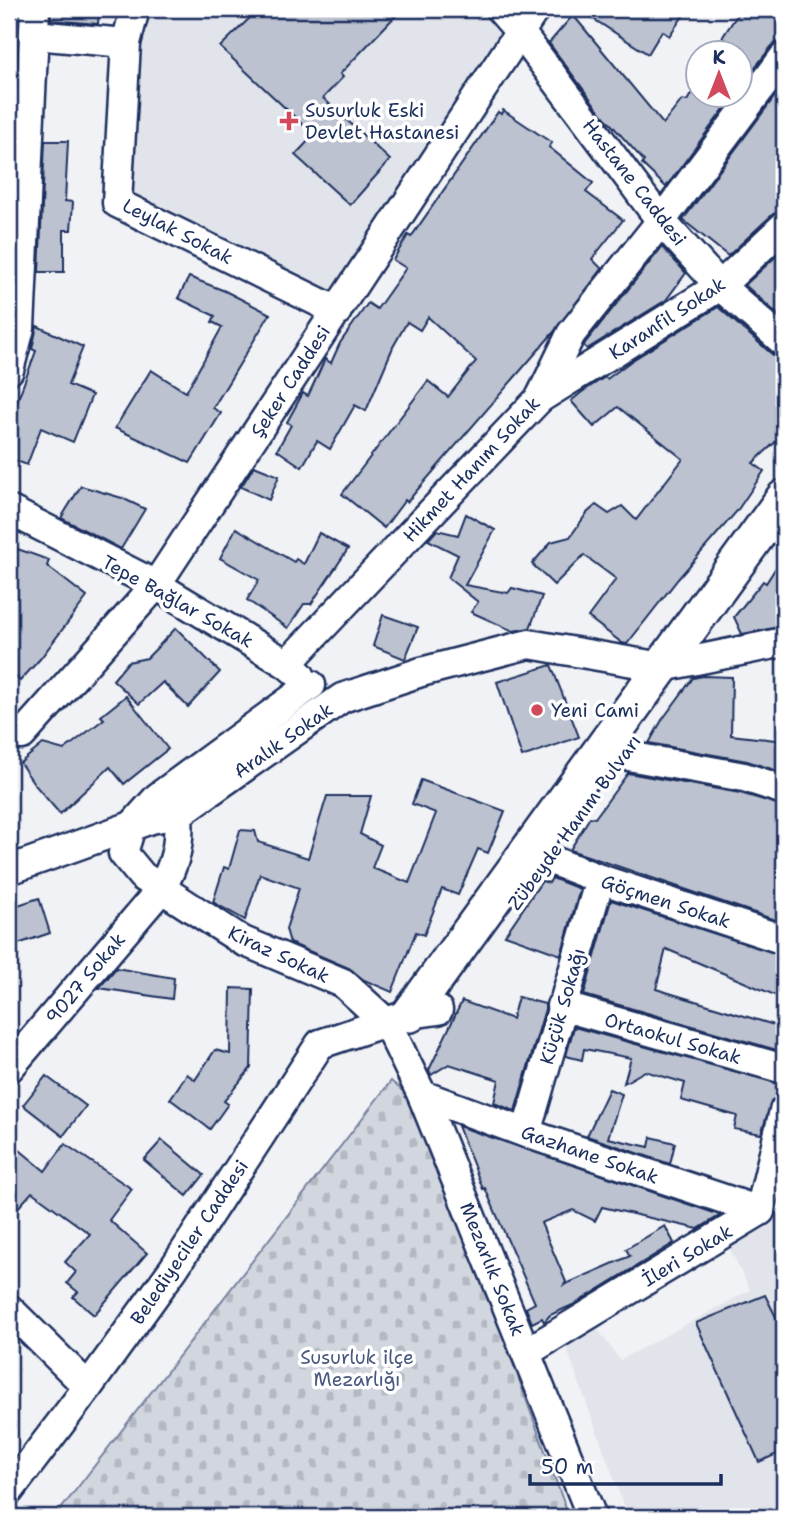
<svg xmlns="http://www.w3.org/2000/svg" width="793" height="1526" font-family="'Shantell Sans',sans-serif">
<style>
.built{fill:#e1e4ea}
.cemetery{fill:url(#cemetery-stones);stroke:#76829e;stroke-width:2}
.building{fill:#bcc2d0;stroke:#1b2f5e;stroke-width:2}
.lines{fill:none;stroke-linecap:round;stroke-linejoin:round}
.minor-casing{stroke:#1b2f5e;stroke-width:33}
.major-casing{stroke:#1b2f5e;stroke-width:40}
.minor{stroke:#fff;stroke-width:28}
.major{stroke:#fff;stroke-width:35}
.poi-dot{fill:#d1495b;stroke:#fff;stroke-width:2.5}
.labels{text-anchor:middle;stroke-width:7;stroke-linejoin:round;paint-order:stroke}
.poi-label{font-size:19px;fill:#1b2f5e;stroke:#fff;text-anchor:start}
.street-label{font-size:19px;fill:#1b2f5e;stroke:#fff}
.park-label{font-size:19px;fill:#49597e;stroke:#fff}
</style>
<defs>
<pattern id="cemetery-stones" width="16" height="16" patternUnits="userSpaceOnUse" patternTransform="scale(1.75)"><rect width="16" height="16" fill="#d2d6df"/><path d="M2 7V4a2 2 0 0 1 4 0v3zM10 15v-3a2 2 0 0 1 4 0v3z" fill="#b4b8c2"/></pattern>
</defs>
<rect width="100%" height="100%" fill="#f1f2f5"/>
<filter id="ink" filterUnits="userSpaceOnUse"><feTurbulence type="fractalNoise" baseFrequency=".0143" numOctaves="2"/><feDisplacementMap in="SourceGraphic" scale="14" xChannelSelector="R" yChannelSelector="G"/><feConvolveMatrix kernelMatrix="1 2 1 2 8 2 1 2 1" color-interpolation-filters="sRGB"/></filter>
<g filter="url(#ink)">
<g class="built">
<polygon points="147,9 487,9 507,31 329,296 127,197 137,46"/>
<polygon points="784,1214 784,1517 628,1517 565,1344 596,1327 620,1360 750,1290 728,1245"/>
</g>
<polygon class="cemetery" points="391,1081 419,1105 569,1517 55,1517"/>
<g class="building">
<polygon points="51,9 99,9 98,24 51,20"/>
<polygon points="259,9 402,9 340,74 343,77 323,98 390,160 350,205 295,155 314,135 220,47"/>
<polygon points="578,9 688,9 669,36 662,31 648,54"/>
<polygon points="741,9 784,9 784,41 777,42 771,47 740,87 740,52 719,52 727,41 722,38"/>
<polygon points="573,15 663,124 682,100 687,101 691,94 735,94 666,187 642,164 644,161 601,113 549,43"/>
<polygon points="784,84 784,210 773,214 728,256 683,220"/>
<polygon points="503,110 552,143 549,147 593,183 586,192 623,220 592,259 602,269 553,333 407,502 405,500 384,528 342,494 428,381 448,397 476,361 428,317 420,330 407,322 393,347 366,411 355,405 330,449 317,441 302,467 277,450 291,425 287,422 303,393 308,396 325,359 331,363 340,343 368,303 377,309 406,268 393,260 408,235 411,237 498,112 501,114"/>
<polygon points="45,141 68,141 65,201 73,202 71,230 64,230 64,272 39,272"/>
<polygon points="662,247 686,273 666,300 587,349 584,346 585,343"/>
<polygon points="784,249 784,320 745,285"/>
<polygon points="189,277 225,291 270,314 213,408 221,413 190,463 115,428 151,370 186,392 222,327 212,322 215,316 178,298"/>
<polygon points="718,307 773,355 784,358 784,434 753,463 764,471 737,511 678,579 627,644 622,643 588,617 616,579 584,555 554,585 532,564 551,542 570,537 587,513 596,505 609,514 622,506 636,520 683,459 618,407 594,427 571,401 582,392 605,377 607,379 631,361"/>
<polygon points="37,326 83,347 68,385 92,395 73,442 41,428 27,465 9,458 9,423 36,351 32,349"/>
<polygon points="254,466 279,476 269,500 241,487"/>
<polygon points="81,486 122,498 145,509 121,549 61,518"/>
<polygon points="466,514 495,530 465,585 508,593 512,588 542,596 530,628 513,631 471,612 478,602 448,578 458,555 428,540 437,530 458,535"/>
<polygon points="236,528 294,562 296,559 304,564 319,533 348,549 311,604 304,604 288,628 247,600 259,580 220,558"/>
<polygon points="9,546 49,560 47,566 87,597 40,659 20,681 9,670"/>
<polygon points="784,555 784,626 742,634 734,617 763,581 766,583"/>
<polygon points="383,615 418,627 405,659 373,646"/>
<polygon points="176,628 220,672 188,707 163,682 139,704 113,680 128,662 147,658"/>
<polygon points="551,665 579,737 522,757 497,682"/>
<polygon points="703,676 732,677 731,735 784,741 784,773 747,761 649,743 662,720 693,678"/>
<polygon points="126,696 168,749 124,784 110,767 60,814 35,785 20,763 43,744 64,750 104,719 101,716"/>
<polygon points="628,773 740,793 784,806 784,923 570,850 590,817 595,818"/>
<polygon points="421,780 505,811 488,853 478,849 458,895 442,889 424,935 416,932 392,992 364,980 349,968 290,943 286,929 299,888 260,874 245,920 213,902 224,867 229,869 240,830 255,831 258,842 308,858 327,796 371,796 360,834 381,845 372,868 409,883 436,813 412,804"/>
<polygon points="552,878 580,889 561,955 505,935 542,881 549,883"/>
<polygon points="39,898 50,933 9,947 9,908"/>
<polygon points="611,900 784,956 784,999 666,949 656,989 784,1028 784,1052 584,995"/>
<polygon points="116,968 174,978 172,999 99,988"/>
<polygon points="231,988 253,989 251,1068 224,1101 228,1104 210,1129 170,1099 187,1074 195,1080 215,1050 230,1054"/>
<polygon points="518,997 545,1004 545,1009 515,1111 494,1103 499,1080 449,1064 431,1075 429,1070 462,1001 512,1019"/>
<polygon points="574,1027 784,1085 784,1095 772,1100 761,1134 734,1129 737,1116 681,1100 685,1083 645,1071 624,1083 631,1058 584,1049 582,1060 566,1056"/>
<polygon points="46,1076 86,1106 63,1136 23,1105"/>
<polygon points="609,1089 622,1094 608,1138 649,1147 651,1137 675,1143 670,1164 587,1136"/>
<polygon points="458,1126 720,1215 719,1216 698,1229 602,1207 595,1221 573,1210 541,1223 566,1282 564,1285 630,1256 626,1249 665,1226 674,1243 575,1304 550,1315 544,1322 542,1318 532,1323 526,1308 535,1303 485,1188 483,1189"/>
<polygon points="162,1140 204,1175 187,1196 144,1160"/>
<polygon points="9,1141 45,1171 65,1144 132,1189 109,1220 147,1253 94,1315 73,1297 78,1292 67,1283 76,1272 65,1262 90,1234 32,1192 9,1218"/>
<polygon points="765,1295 777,1319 784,1316 784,1451 759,1462 696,1323"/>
</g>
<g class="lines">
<g class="minor-casing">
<g id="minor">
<polyline points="135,9 126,43 117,203 337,311"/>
<polyline points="500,9 520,32 661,221 720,286 784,342"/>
<polyline points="34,35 126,43"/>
<polyline points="9,370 20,328 35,9"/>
<polyline points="540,398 720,286 784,226"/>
<polyline points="9,510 156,585 287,664 300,675"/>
<polyline points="287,664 540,398 571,334 661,221 784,57"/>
<polyline points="311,685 158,797 131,827 123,853 142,876 243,941 343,983 387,1023 422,1095 592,1517"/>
<polyline points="22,735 156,585 535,9"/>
<polyline points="623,755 744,777 784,790"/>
<polyline points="548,859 600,879 784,940"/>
<polyline points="9,870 151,819 178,814 342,698 421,672 529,644 662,667 784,642"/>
<polyline points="561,1006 784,1069"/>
<path d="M9 1068 161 889C176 862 180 845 178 814"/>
<polyline points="422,1095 526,1133 760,1211"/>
<polyline points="526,1133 600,879"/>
<polyline points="9,1309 88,1387"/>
<polyline points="527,1352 760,1211 784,1111"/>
<polyline points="9,1491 88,1387 174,1268 320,1044 410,1014 438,1010"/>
</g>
</g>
<g class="major-casing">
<polyline id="major" points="410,1014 784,498"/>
</g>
<use href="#minor" class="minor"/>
<use href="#major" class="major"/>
</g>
</g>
<g class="poi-dot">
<path d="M285.5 110.5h7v7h7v7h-7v7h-7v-7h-7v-7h7z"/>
<circle cx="537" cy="710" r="7"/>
</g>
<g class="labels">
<g class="poi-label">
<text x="305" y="117">Susurluk Eski<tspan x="305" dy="22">Devlet Hastanesi</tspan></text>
<text x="551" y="717">Yeni Cami</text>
</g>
<g class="street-label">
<text transform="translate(635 182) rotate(52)" y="7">Hastane Caddesi</text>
<text transform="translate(178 231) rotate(27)" y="7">Leylak Sokak</text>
<text transform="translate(667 318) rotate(-33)" y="7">Karanfil Sokak</text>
<text transform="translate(290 381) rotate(-57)" y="7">Şeker Caddesi</text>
<text transform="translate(471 469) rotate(-47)" y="7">Hikmet Hanım Sokak</text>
<text transform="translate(178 601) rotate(29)" y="7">Tepe Bağlar Sokak</text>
<text transform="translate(283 740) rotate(-35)" y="7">Aralık Sokak</text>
<text transform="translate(574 822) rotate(-54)" y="7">Zübeyde Hanım Bulvarı</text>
<text transform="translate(666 901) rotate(18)" y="7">Göçmen Sokak</text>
<text transform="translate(279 954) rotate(25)" y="7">Kiraz Sokak</text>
<text transform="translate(85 978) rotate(-50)" y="7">9027 Sokak</text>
<text transform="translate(562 1006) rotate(-74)" y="7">Küçük Sokağı</text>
<text transform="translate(673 1038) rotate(16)" y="7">Ortaokul Sokak</text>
<text transform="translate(590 1154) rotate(19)" y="7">Gazhane Sokak</text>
<text transform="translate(189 1242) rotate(-56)" y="7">Belediyeciler Caddesi</text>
<text transform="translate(687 1255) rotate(-31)" y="7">İleri Sokak</text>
<text transform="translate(493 1269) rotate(68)" y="7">Mezarlık Sokak</text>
</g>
<g class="park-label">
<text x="357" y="1364">Susurluk ilçe<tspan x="357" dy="22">Mezarlığı</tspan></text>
</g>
</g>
<rect width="793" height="1526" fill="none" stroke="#fff" stroke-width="35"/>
<rect x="18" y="18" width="758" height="1491" fill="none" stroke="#1b2f5e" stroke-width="2.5" filter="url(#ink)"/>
<g transform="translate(719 74)"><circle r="33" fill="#ffffff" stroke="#a4acbf" stroke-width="2"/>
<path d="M0-5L12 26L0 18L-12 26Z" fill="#d1495b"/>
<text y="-10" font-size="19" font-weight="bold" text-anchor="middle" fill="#1b2f5e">K</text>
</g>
<path d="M530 1474v10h191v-10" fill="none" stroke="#1b2f5e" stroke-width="3.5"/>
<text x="541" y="1474" font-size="21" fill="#1b2f5e" stroke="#ffffff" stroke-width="5" paint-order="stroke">50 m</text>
</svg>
